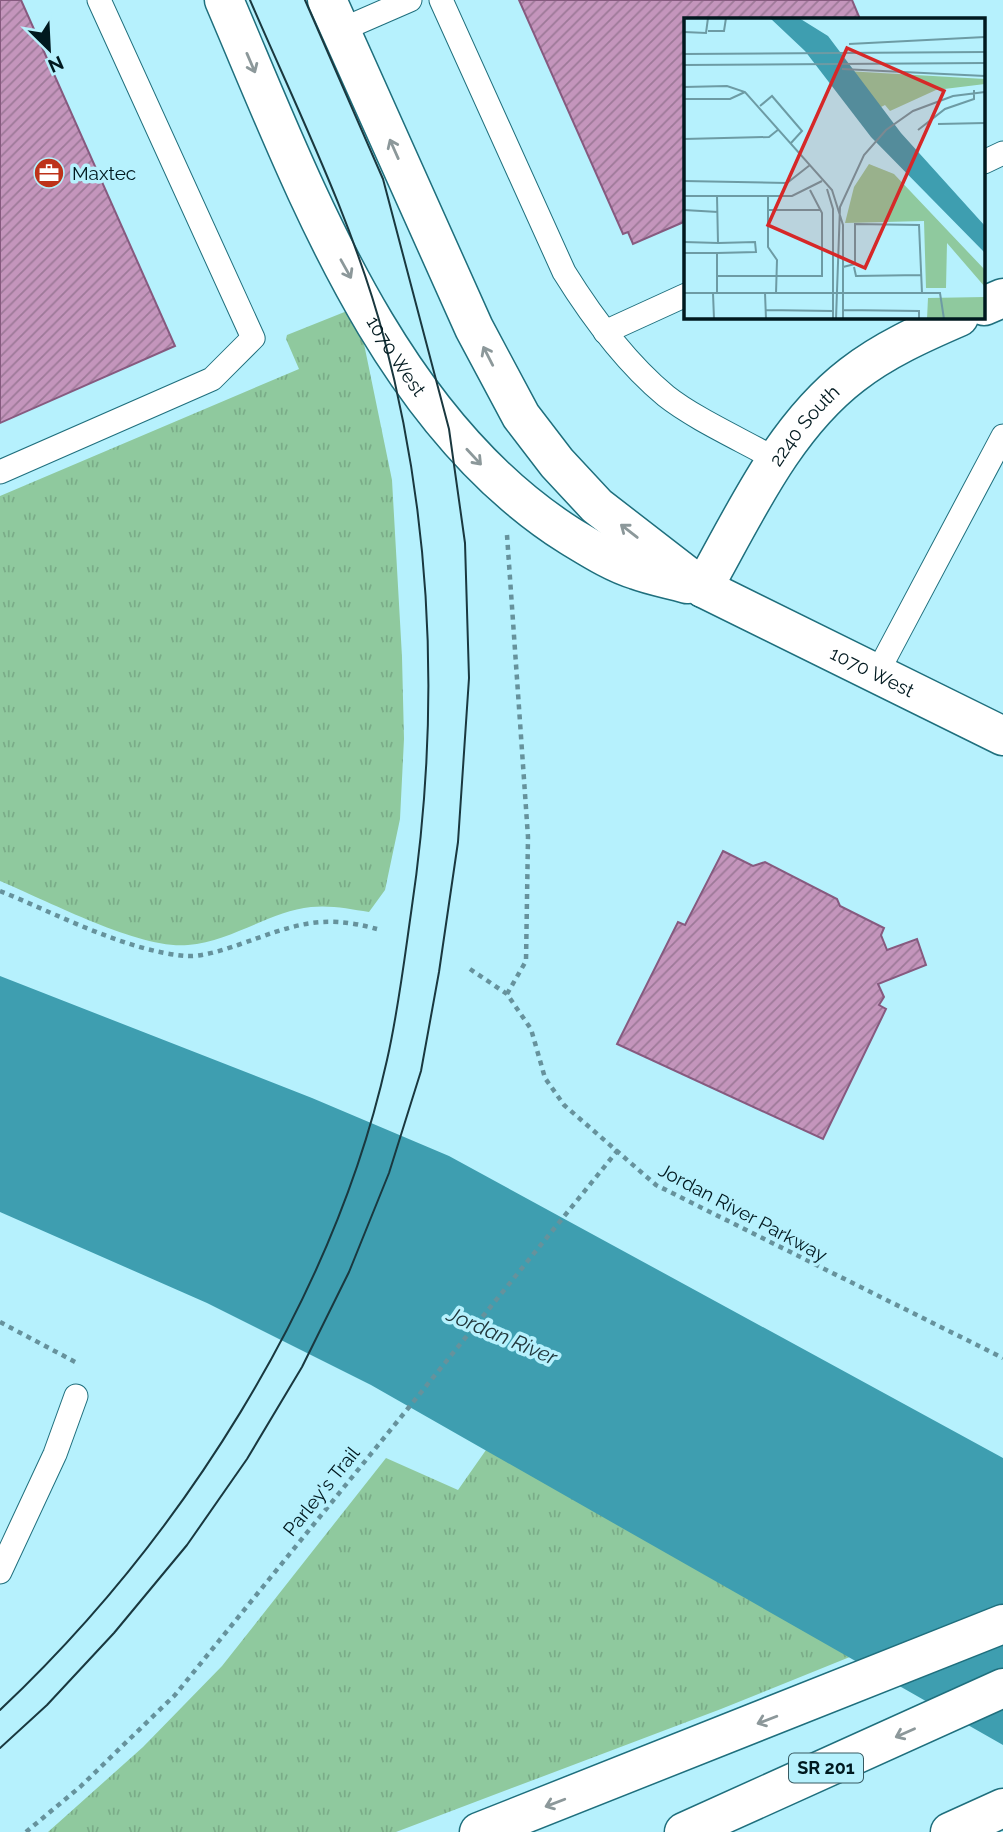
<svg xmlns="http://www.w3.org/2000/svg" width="1003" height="1832" font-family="Raleway,sans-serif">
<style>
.grass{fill:url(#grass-tufts)}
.water{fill:#3e9eb0}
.building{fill:url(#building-hatch);stroke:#865a7f;stroke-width:2}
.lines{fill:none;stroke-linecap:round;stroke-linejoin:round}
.service-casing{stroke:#1f6f7d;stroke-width:25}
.minor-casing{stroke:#1f6f7d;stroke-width:41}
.motorway-casing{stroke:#1f6f7d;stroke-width:41}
.path{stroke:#66929c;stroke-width:4.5;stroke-dasharray:5 5;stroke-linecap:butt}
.service{stroke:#fff;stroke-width:23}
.minor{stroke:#fff;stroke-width:38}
.motorway{stroke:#fff;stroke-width:38}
.tram{stroke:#1a383f;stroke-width:2}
.oneway{stroke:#8c989a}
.labels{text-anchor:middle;stroke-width:7;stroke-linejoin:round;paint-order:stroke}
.shield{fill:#b6f1fd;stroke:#375a62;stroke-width:2}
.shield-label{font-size:18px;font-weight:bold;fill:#00191f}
.poi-label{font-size:19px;fill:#00191f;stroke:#b6f1fd;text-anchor:start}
.street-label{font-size:19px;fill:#00191f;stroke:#b6f1fd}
.water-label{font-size:21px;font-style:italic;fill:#21373c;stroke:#b6f1fd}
.inset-road{fill:none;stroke:#6d9ba4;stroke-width:2}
.view{fill:#d62828;fill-opacity:0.15;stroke:#d62828;stroke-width:3.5}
.inset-edge{fill:none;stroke:#00191f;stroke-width:3.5}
</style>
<defs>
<pattern id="grass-tufts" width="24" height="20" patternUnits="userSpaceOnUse" patternTransform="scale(1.75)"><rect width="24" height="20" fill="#8fc99e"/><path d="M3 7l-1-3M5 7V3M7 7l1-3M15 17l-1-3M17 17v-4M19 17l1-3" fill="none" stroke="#7aac88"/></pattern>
<pattern id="building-hatch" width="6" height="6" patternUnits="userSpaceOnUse" patternTransform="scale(1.75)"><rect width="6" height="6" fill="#c495bc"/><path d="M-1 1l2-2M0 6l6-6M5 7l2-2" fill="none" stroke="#9d7998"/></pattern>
</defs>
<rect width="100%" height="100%" fill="#b6f1fd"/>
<g class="grass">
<path d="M347 311 363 339 392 480 402 657 404 739 400 819 385 890 369 912C350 909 331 905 311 907 271 911 232 941 188 945 140 950 46 900 0 881V496L299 369 286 339 287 335Z"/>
<polygon points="493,1440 924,1627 721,1709 396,1832 48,1832 143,1747 222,1666 386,1458 458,1490"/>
</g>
<polygon class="water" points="0,976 312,1098 449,1156 1003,1458 1003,1745 371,1385 207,1303 0,1212"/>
<g class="building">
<polygon points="0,0 21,0 175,346 0,423"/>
<polygon points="519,0 852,0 860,19 686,19 686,221 633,244 628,232 623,234"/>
<polygon points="723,851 753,866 765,862 837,899 840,906 884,928 881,935 887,950 917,939 926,965 878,984 884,997 879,1005 886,1009 823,1139 617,1044 678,922 685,925"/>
</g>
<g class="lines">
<g class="service-casing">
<g id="service">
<path d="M441 0 564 272C592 317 625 362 666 396 695 419 744 441 777 460"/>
<polyline points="341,30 410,0"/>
<polyline points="984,162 1003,153"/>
<polyline points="605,332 686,295"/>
<polyline points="0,472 212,379 253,338 99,0"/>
<polyline points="876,675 1003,436"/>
<polyline points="0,1572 55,1454 76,1396"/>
</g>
</g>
<g class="minor-casing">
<g id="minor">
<path id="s1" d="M224 0C305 189 388 421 570 536 590 548 613 563 636 570 652 576 670 579 687 584"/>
<path id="s2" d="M327 0 474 328 521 416 557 463 597 506 703 588 1003 736"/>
<polyline points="984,306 1003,298"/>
<path id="s3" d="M703 588C745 514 783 428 852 375 884 350 922 333 959 317"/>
</g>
</g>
<g class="motorway-casing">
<g id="motorway">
<polyline points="479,1832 1003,1624"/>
<polyline points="684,1832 1003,1688"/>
<polyline points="950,1832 1003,1808"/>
</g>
</g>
<g class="path">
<path d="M0 891C57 914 126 951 186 956 202 957 223 950 238 945 292 926 320 913 377 929"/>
<polyline points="470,969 507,994 531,1029 545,1078 564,1105 656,1185 1003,1358"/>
<polyline points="507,994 526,961 528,837 507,535"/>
<polyline points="0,1322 79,1364"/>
<polyline points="26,1832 80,1787 175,1695 618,1150"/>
</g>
<use href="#service" class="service"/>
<use href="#minor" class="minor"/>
<use href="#motorway" class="motorway"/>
<g class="tram">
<path d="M0 1710C179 1541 333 1302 387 1060 398 1012 404 962 411 913 440 720 434 528 384 338 354 224 297 109 250 0"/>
<polyline points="0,1748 47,1705 114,1633 187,1545 247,1459 302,1367 349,1272 389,1173 421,1071 439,972 458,842 469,678 465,543 449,429 383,179 305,0"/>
</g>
</g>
<defs><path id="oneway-shaft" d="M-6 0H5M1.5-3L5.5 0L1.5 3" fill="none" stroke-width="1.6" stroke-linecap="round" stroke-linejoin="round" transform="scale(1.75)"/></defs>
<g class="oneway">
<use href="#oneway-shaft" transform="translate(251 63) rotate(67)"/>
<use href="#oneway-shaft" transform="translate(394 149) rotate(-114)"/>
<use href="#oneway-shaft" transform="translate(346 269) rotate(61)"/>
<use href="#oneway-shaft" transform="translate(488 356) rotate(-117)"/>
<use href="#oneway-shaft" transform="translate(474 457) rotate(47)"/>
<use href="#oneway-shaft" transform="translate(629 531) rotate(-142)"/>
<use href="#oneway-shaft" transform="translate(767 1720) rotate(159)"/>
<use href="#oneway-shaft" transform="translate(905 1733) rotate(156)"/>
<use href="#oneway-shaft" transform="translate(555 1803) rotate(159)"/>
</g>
<defs>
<g id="office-disc" transform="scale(1.575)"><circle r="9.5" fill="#bd321a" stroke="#b6f1fd"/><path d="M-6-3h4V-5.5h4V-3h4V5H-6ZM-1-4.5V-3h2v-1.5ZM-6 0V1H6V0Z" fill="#fff"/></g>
</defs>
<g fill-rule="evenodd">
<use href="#office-disc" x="49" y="173"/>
</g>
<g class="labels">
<rect class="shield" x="789" y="1753.5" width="74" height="29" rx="5"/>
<g class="shield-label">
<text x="826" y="1774">SR 201</text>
</g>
<g class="poi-label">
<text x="72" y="180">Maxtec</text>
</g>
<g class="street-label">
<text dy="7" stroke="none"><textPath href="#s1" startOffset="396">1070 West</textPath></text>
<text dy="7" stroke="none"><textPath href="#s3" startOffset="192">2240 South</textPath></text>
<text dy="7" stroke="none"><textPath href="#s2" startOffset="900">1070 West</textPath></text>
<text transform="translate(743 1212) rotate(28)" y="7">Jordan River Parkway</text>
<text transform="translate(321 1491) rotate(-51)" y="7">Parley's Trail</text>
</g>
<g class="water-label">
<text transform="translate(502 1336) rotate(23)" y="7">Jordan River</text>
</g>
</g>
<g transform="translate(684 18)">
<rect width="301" height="301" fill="#b6f1fd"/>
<path d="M162 53 301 61V66L252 72 206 93 201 87 195 90ZM185 146 210 156 301 252V269L263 225 262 270H242L240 203 161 205 170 169ZM301 279V301H243L244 280Z" fill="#8fc99e"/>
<path d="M86 0H115L144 18 217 115 301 208V235L187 119 121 33Z" fill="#3e9eb0"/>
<path class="inset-road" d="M24 13H40L42 0M0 14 22 15 24 0M165 26 301 19M0 36 301 34M0 47 301 45M158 51 301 58M0 69 43 68 61 74 148 172 159 207V301M0 81H46L61 74M76 88 88 78 118 113 107 125M254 106 301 105M234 112 261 91 290 81V72M0 121 85 119 95 111M0 163 103 165 126 147M143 171 149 191V301M0 178H108L138 163M84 178V229L93 242 92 275M0 192 34 194M84 192H137M0 224 34 225 33 178M0 235H33V275M33 235 72 234 71 224 34 225M159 249 171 246V206L235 207 238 275M170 249 172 258 237 257M34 258H138V195L126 172M0 275H256L260 301M29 275 30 301M81 275 82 301M81 292 149 293M159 292 235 293V301M152 301 156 189 180 137 202 112 229 93 269 78 301 74"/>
<path class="view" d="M163 30 260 73 181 250 84 207Z"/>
<rect width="301" height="301" class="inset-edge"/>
</g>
<g transform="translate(49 49) rotate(156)" stroke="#b6f1fd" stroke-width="5" paint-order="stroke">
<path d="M0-5L12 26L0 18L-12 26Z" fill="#00191f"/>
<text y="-10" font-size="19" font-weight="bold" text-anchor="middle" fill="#00191f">N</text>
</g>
</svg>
